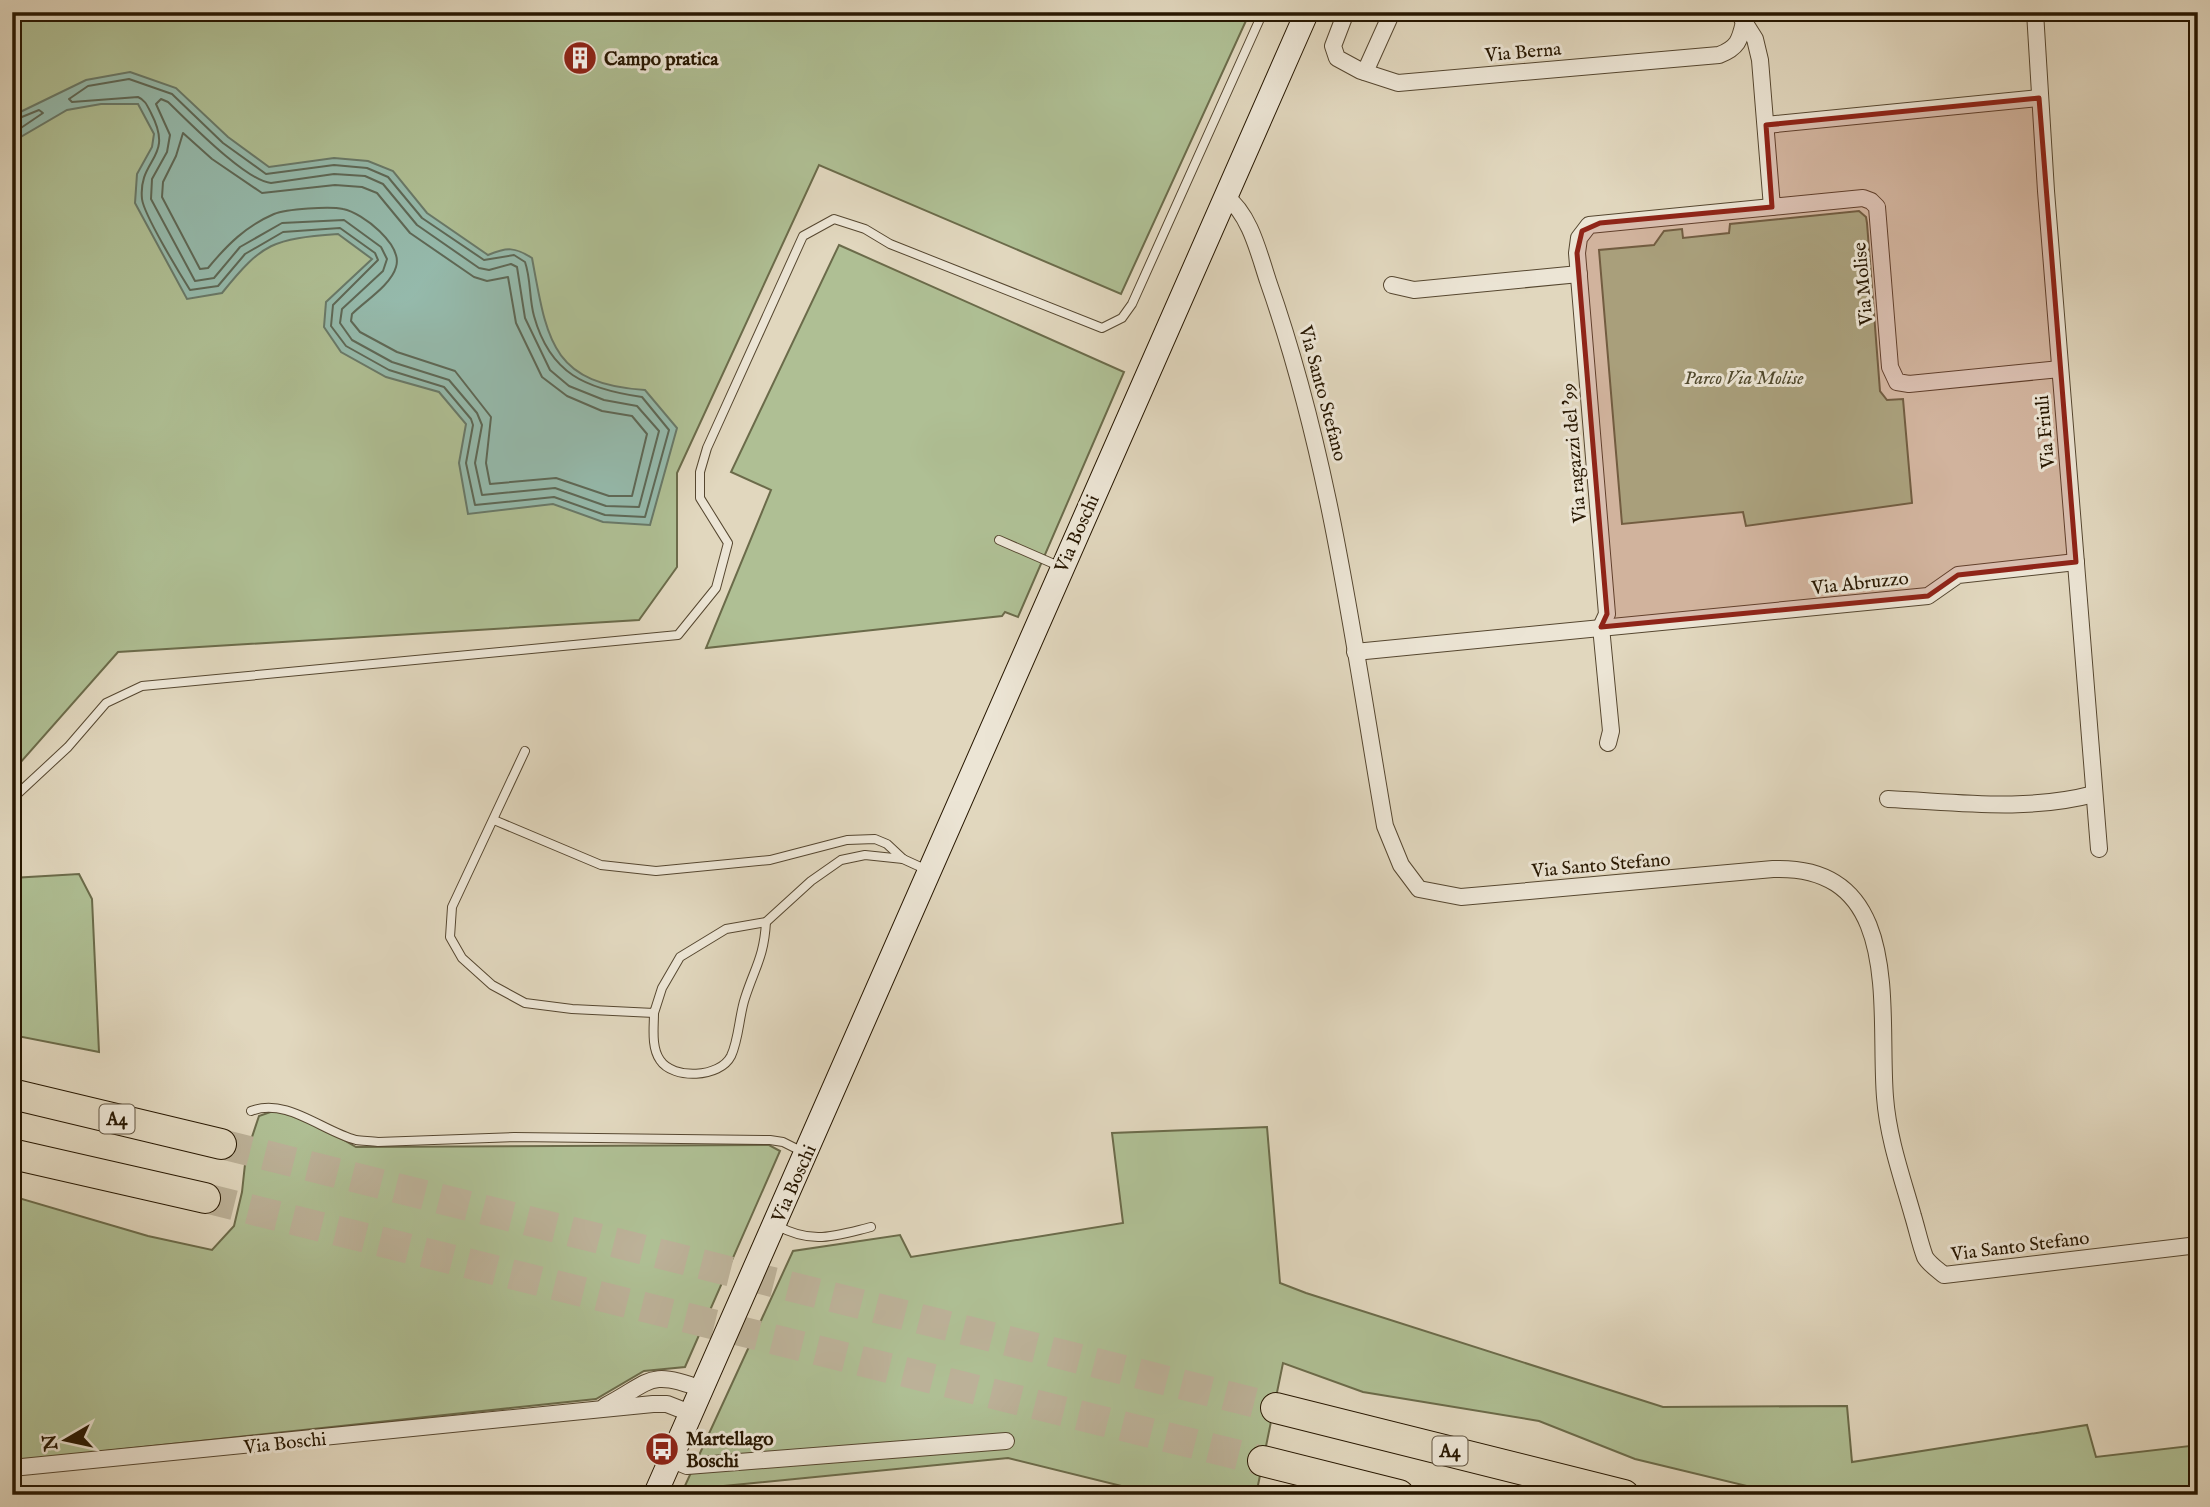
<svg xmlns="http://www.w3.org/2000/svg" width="2210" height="1507" font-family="'IM FELL English',serif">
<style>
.green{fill:#afbf94;stroke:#6b6b4a;stroke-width:2}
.water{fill:#95baac;stroke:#697968;stroke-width:2}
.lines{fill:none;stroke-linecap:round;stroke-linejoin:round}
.shore{stroke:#5e6856;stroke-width:2}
.motorway-tunnel{stroke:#bcb198;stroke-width:30;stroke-dasharray:30 15;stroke-linecap:butt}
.service-casing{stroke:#564730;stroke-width:10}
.minor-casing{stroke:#564730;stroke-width:18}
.secondary-casing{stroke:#271701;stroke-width:25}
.motorway-casing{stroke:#271701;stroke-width:32}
.service{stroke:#ece5d5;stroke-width:8}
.minor{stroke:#ece5d5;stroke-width:16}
.secondary{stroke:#ece5d5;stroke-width:23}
.motorway{stroke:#e1d7be;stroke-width:30}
.marked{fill:#8f2418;fill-opacity:0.2;stroke:#8f2418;stroke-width:5;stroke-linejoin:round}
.labels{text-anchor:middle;stroke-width:6;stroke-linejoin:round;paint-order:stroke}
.shield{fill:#ece5d5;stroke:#625541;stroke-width:2}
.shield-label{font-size:18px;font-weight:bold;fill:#271701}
.street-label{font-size:19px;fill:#271701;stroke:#ece5d5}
.poi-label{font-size:19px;font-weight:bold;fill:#271701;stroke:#ece5d5;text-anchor:start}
.park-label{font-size:19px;font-style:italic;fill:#50492d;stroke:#ece5d5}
</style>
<rect width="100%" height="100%" fill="#e1d7be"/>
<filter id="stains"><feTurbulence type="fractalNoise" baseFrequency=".00286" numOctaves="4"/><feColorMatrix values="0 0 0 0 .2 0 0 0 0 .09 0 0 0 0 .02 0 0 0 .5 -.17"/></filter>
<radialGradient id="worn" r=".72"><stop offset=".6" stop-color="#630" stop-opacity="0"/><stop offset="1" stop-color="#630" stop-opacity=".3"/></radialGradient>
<g class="green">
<polygon points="12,12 1250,12 1121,294 819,165 677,473 677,567 639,620 118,652 12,772"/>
<polygon points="1859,211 1866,217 1867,223 1880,391 1887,400 1903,399 1912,503 1746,526 1743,512 1622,524 1599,250 1654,245 1664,231 1682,229 1683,238 1729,233 1730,224"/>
<polygon points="839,245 1124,372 1018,617 1005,612 1002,616 706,648 771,490 731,472"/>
<polygon points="79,874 92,899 99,1052 12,1035 12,878"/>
<polygon points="279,1109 311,1121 356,1147 769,1145 780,1151 685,1367 644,1371 596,1399 12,1461 12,1196 148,1236 212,1250 234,1226 242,1192 246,1155 259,1116"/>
<polygon points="1267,1127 1280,1283 1306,1293 1663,1407 1847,1406 1852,1462 2087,1425 2096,1457 2198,1445 2198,1495 1784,1495 1635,1459 1539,1421 1363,1392 1283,1363 1256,1495 1158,1495 1008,1458 683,1490 793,1251 900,1235 911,1257 1123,1223 1112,1133"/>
</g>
<path class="water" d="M130 72 176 88 228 137 269 167 334 158 368 161 393 171 427 213 488 255C507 247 515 247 532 258 547 338 550 384 645 390L677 428 650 525 603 522 553 504 468 514 459 463 466 424 439 392 386 377 341 352 324 327 326 302 372 259 338 234C273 239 263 242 222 293L187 299 135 203 137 174 152 147 154 134 138 104H101L67 110 12 142V116L86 80Z"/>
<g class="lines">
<g class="shore">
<path d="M129 79 172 94 223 143 266 174 334 165 367 168 388 177 422 218 484 260 514 255 525 262C531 279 529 298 534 316 550 374 586 389 642 397L669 430 645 517 605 515 554 497 475 505 466 463 473 425 471 419 444 387 389 370 346 346 331 326 333 305 378 260 375 253 340 228 283 232 245 254 218 286 190 290C180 274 144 215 142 199 138 158 175 159 151 113 147 105 145 100 138 97L72 102 69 99 88 86Z"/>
<path d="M161 99 168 102C188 121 246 181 271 183L334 174 365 176 383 184 417 225 479 268 489 270 511 264 517 267 525 318 550 370 569 386 604 400 637 406 659 431 639 507 606 506 555 488 482 495 475 463 482 425 477 413 449 380 392 362 352 340 340 323 342 309 383 271 387 259 381 247 344 220 282 223 240 247 214 278 195 281 151 199 152 179 167 152 170 135 156 104Z"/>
<polyline points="12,121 39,110 43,113 12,134"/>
<path d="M183 133 212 159 262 193 335 185 362 187 377 193 410 233 474 277 487 281 508 277 516 323 542 377 567 396 602 411 632 416 647 434 632 496H609L556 478 490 484 486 463 491 417 455 371 397 352 360 332 351 321 352 314C365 301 391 285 396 267 403 245 363 213 343 209 330 206 286 209 274 214 246 226 227 245 208 268L200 269 162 197 163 182 176 156Z"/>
</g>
<g class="motorway-tunnel">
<polyline points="221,1144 1276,1408"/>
<polyline points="205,1198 1263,1461"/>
</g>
<g class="service-casing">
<g id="service">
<polyline points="999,540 1061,567"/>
<polyline points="525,751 452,907 450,937 462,958 492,985 525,1003 572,1009 654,1013 662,988 680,957 726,929 766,922 811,881 841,860 865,855 903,859"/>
<polyline points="12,799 68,747 106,703 142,686 678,635 716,588 728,543 700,498 700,472 707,448 803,236 834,219 865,229 890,244 1102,328 1122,318 1132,304 1263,12"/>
<polyline points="494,820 601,865 656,871 770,860 847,840 875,839 887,844 903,859 927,870"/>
<path d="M654 1013C654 1027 651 1047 660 1060 673 1080 720 1078 731 1056 739 1039 739 1016 745 998 755 967 764 957 766 922"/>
<path d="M251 1111C286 1097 322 1131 356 1140 363 1141 371 1141 378 1142L514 1137 770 1140 783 1142 803 1152"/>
<path d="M776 1225C812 1245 834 1236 871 1227"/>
</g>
</g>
<g class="minor-casing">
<g id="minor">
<path d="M1346 12 1333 46 1337 58 1361 71 1398 83 1719 55C1740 47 1740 38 1745 18"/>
<polyline points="1738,12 1755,39 1760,60 1772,207 1863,198 1871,201 1877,207 1890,367 1897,382 1909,384 2060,369"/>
<polyline points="2035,12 2046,191 2099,849"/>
<polyline points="1365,72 1392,12"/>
<polyline points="1766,125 2039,98"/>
<path d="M1226 197C1250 214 1259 254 1268 281 1331 460 1353 641 1385 826L1401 865 1419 889 1461 897 1773 869C1905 864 1878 1011 1885 1097 1888 1138 1902 1177 1913 1216 1917 1229 1920 1244 1925 1257 1929 1264 1938 1270 1944 1275L2198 1245"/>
<polyline points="1392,285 1414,290 1579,274"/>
<polyline points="1355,652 1928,596 1958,575 2076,562"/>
<polyline points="1608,743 1611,731 1601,627 1607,614 1577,253 1579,238 1589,225 1772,207"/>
<path d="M1888 799C1957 802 2026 812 2094 794"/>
<path d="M605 1406C650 1383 648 1368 701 1389"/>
<polyline points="670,1459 687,1466 1006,1441"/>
<polyline points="12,1468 653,1404 667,1404 690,1413"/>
</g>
</g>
<g class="secondary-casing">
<polyline id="secondary" points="655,1495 1307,12"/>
</g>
<g class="motorway-casing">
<g id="motorway">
<polyline points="12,1094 221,1144"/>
<polyline points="12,1154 205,1198"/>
<polyline points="1276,1408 1624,1495"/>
<polyline points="1263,1461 1399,1495"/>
</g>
</g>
<use href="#service" class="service"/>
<use href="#minor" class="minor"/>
<use href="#secondary" class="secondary"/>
<use href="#motorway" class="motorway"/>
</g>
<path class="marked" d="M2039 98 2076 562 1958 575 1928 596 1601 627 1607 614 1577 253 1582 231 1600 223 1772 207 1766 125Z"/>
<defs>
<g id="building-disc" transform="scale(1.75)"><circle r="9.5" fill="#8f2418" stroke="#ece5d5"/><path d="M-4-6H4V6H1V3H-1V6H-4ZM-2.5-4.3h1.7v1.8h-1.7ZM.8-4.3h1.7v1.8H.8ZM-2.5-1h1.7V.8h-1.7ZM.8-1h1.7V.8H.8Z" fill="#fff"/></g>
<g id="bus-disc" transform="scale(1.75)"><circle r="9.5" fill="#8f2418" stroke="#ece5d5"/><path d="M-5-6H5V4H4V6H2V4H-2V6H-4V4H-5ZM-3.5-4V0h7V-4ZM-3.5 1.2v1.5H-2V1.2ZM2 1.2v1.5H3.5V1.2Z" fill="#fff"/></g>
</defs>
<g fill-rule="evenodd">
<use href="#building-disc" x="580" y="58"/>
<use href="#bus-disc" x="662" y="1449"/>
</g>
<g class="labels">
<g class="shield">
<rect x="99.5" y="1104.5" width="35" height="29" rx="5"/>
<rect x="1432.5" y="1436.5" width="35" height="29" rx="5"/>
</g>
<g class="shield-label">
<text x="117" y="1125">A4</text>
<text x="1450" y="1457">A4</text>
</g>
<g class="street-label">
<text transform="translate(1523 51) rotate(-5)" y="7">Via Berna</text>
<text transform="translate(1862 284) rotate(-95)" y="7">Via Molise</text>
<text transform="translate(1324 393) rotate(75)" y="7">Via Santo Stefano</text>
<text transform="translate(2044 432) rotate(-95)" y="7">Via Friuli</text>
<text transform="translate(1573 453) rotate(-95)" y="7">Via ragazzi del '99</text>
<text transform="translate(1076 533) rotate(-66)" y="7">Via Boschi</text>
<text transform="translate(1860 582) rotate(-6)" y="7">Via Abruzzo</text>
<text transform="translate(1601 864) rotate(-5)" y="7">Via Santo Stefano</text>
<text transform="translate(793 1183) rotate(-66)" y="7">Via Boschi</text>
<text transform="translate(2020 1245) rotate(-7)" y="7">Via Santo Stefano</text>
<text transform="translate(285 1442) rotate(-6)" y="7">Via Boschi</text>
</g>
<g class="poi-label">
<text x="604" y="65">Campo pratica</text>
<text x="686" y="1445">Martellago<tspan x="686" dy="22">Boschi</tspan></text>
</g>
<g class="park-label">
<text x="1744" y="384">Parco Via Molise</text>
</g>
</g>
<rect width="2210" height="1507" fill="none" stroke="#e1d7be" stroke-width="42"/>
<rect x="14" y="14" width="2182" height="1479" fill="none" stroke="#271701" stroke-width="3.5"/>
<rect x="21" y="21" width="2168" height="1465" fill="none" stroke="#271701" stroke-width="2"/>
<g transform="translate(66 1440) rotate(261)" stroke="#ece5d5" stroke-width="5" paint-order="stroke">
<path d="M0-5L12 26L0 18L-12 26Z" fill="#271701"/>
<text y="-10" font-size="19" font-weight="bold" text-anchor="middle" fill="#271701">N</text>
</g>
<rect width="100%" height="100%" filter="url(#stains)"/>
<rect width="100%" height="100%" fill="url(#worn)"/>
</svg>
